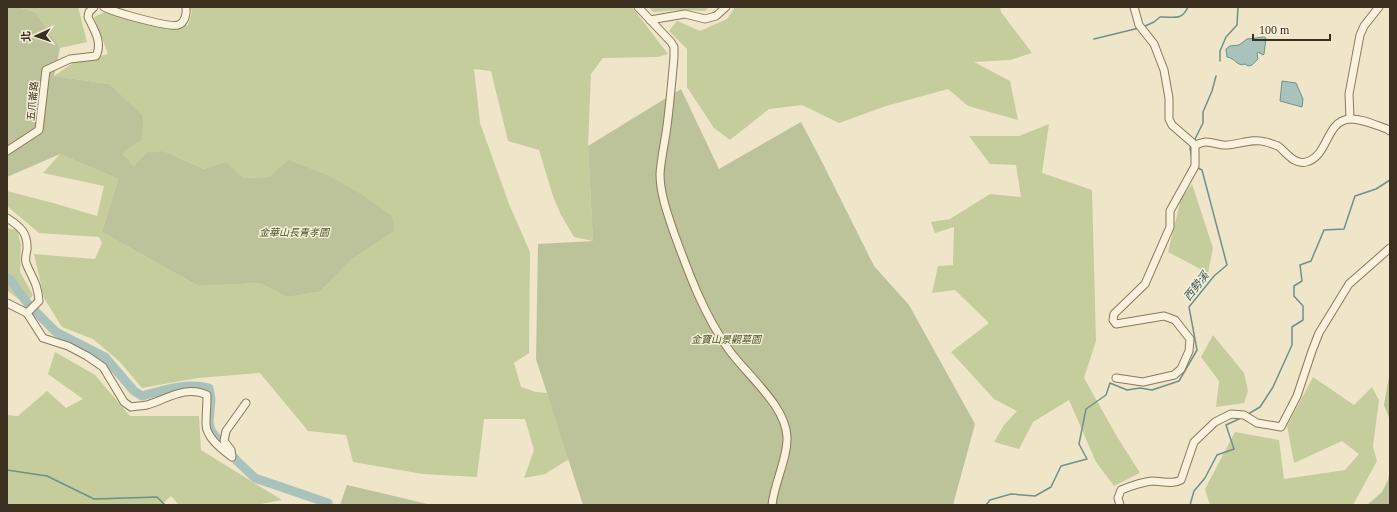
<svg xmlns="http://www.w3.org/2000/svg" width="1397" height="512" font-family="'Times New Roman','Noto Sans TC',serif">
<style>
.green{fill:#c5cd9c}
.cemetery{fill:#bcc29a}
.water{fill:#a9c3bc;stroke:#6f918b}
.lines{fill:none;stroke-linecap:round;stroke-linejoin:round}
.stream{stroke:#6f918b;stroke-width:1.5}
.river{stroke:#a9c3bc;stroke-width:9}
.minor-casing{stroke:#8b785d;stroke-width:9}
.minor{stroke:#f9f2dc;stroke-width:7}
.labels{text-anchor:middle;stroke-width:3;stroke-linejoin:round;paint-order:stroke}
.street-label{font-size:10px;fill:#3b2f20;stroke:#f6efd8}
.park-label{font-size:10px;font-style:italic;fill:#495827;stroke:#f6efd8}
.water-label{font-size:11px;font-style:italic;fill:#305b5a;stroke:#f6efd8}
</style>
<rect width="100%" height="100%" fill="#efe5c8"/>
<g class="green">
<polygon points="18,7 78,7 87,42 60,48 35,12"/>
<polygon points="190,7 632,7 668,54 658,57 603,58 591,74 588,146 593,241 574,237 561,215 553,196 539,150 508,141 491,71 474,69 480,123 509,204 530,252 529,353 514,363 521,387 536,392 547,393 569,459 545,474 524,478 534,450 525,419 484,419 477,477 423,474 353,462 346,435 308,431 260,373 198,378 142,388 119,361 93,339 62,327 44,298 34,254 95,259 102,243 99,237 39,233 7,206 7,191 53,203 97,216 104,186 43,173 60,154 118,179 102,232 198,286 260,283 287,297 320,292 351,260 395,231 270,177 243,178 226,163 204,169 164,151 147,152 134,166 122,153 109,84 54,76 73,63 108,54 94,17 105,12 170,29 188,25 192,12"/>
<polygon points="649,7 709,7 705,11 679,10 653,12"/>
<polygon points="735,7 1000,7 1001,12 1032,53 1010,60 974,62 1010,81 1018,120 968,106 948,89 886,106 839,123 802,105 769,109 730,140 714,128 687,87 687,49 669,31 677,21 700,31 727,19"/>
<polygon points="1049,124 1042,173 1092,190 1096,341 1084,378 1116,435 1140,473 1114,486 1096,462 1069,400 1033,422 1019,449 994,442 1004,425 1017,411 994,399 951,352 989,323 955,290 932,293 938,266 953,265 954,227 935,233 931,222 950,219 990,194 1021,197 1016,165 990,164 969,136 1019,136"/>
<polygon points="1192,184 1213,248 1208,273 1168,252 1181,199"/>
<polygon points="7,228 17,230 21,245 20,272 33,295 25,304 7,290"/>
<polygon points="1213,335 1244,373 1248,391 1244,403 1216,407 1219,381 1201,357"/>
<polygon points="55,352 95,375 130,416 199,416 201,450 282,500 261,504 261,505 179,505 171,496 161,505 7,505 7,415 18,416 47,391 66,408 83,399 48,374"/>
<polygon points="1313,377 1354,405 1372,387 1379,400 1373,446 1377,461 1353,505 1210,505 1205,489 1235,432 1279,440 1284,479 1345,470 1359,454 1342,441 1294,463 1287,426"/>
</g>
<g class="cemetery">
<polygon points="7,7 18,7 35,12 60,48 54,76 109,84 143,116 142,139 122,153 134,166 147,152 164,151 204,169 226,162 243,178 270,177 288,160 327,175 361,194 392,216 395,231 351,260 320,292 287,297 260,283 198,286 102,232 118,179 60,154 7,177"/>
<polygon points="681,89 719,169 801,122 822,162 874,266 909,305 975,424 953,505 583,505 536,359 538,244 593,241 588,146"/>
<polygon points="1390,371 1390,420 1384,405"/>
<polygon points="1390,467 1390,505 1367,505 1382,492 1388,480"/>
<polygon points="347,485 432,505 340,505"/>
</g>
<g class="water">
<path d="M1264 37 1266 38 1264 54 1263 55 1258 52 1257 54 1258 59 1252 65 1248 66 1245 64C1237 67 1235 58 1227 57L1226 49 1230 46 1239 45 1247 39Z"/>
<polygon points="1282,81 1296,83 1303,99 1302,107 1280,101"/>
</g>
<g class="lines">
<g class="stream">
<path d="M1143 27 1154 22 1160 17C1173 16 1181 22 1188 7"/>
<polyline points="1094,39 1139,28"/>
<polyline points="1220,61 1220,51 1226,37 1237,25 1238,7"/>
<polyline points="1194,141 1203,123 1203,112 1212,91 1216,76"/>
<polyline points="1191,146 1190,148 1192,159"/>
<polyline points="1248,414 1260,407 1273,387 1292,345 1292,327 1303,320 1303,306 1294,296 1294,286 1302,281 1300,265 1311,261 1324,230 1344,229 1355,196 1376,189 1390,180"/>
<polyline points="7,470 47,476 94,499 157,497 165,505"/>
<polyline points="986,505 990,500 1011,494 1035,496 1051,487 1061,466 1087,459 1079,444 1086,409 1106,395 1110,383 1127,390 1140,388 1152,390 1179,381 1197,350 1189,307 1214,276 1227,265 1202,170 1196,167"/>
<polyline points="1190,505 1194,491 1205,478 1217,455 1234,449 1226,425 1241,418"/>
</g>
<path class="river" d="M7 278 10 279 28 304 56 332 105 357 134 391 142 396C164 390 187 382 209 388L211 399 209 422 211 431 237 461 255 478 328 503"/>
<g class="minor-casing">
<g id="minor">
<path d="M104 7C114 12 169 28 178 25 185 23 187 13 186 7"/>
<path d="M638 7 671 42 674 47V57C672 80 670 103 667 126 665 142 661 158 660 174 660 194 668 215 674 233 689 274 704 315 729 350 747 375 786 406 787 437 788 457 774 484 772 505"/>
<path d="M1134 7 1139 25 1154 44 1164 70 1169 98V119L1172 125 1195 145C1198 144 1203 142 1206 142 1214 142 1220 146 1227 145 1241 144 1253 138 1266 142 1270 143 1275 145 1278 146 1286 152 1294 165 1306 162 1329 156 1325 122 1349 119 1361 118 1375 125 1387 129L1390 131"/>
<polyline points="650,20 685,14 705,19 716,16 726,7"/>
<polyline points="1350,119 1349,94 1360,35 1364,26 1379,7"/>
<path d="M7 151 39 130 46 70 70 59 96 56C103 42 94 30 88 17L89 12 94 7"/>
<path d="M7 218C21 227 28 233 27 250 26 254 25 259 26 263 32 278 38 284 39 301L27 313 7 303"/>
<path d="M27 313 43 338 68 346 87 356 103 367 124 402 131 407C137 406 142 406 147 405 167 399 186 385 207 395 207 406 206 414 206 424 206 438 223 450 232 457L231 450 224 441 226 431 246 403"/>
<polyline points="1116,378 1143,382 1174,375 1181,369 1189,351 1190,339 1175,320 1164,316 1116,324 1113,320 1114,314 1145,284 1170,227 1170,211 1195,166 1195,145"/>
<path d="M1120 505 1118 498 1121 490C1131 486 1141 482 1152 481 1162 481 1172 485 1181 480L1194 442 1215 422 1231 414 1244 415 1257 423 1281 427 1297 396 1312 351 1319 333 1349 284 1390 248"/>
</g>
</g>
<use href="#minor" class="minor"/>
</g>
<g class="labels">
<g class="street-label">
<text transform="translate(32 101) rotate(-84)" y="4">五爪崙路</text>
</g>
<g class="park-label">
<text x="294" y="236">金華山長青孝園</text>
<text x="726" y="343">金寶山景觀墓園</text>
</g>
<g class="water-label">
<text transform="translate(1196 286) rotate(-52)" y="4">西勢溪</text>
</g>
</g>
<rect width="1397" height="512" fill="none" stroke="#3b2f20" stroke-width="16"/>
<g transform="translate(36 36) rotate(267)" stroke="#f6efd8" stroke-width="3" paint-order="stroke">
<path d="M0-3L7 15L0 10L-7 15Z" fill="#3b2f20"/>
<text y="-6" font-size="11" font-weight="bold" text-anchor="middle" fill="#3b2f20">北</text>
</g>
<path d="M1253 34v6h77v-6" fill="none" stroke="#3b2f20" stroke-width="2"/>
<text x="1259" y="34" font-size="12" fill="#3b2f20" stroke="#f6efd8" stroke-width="3" paint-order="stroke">100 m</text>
</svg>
